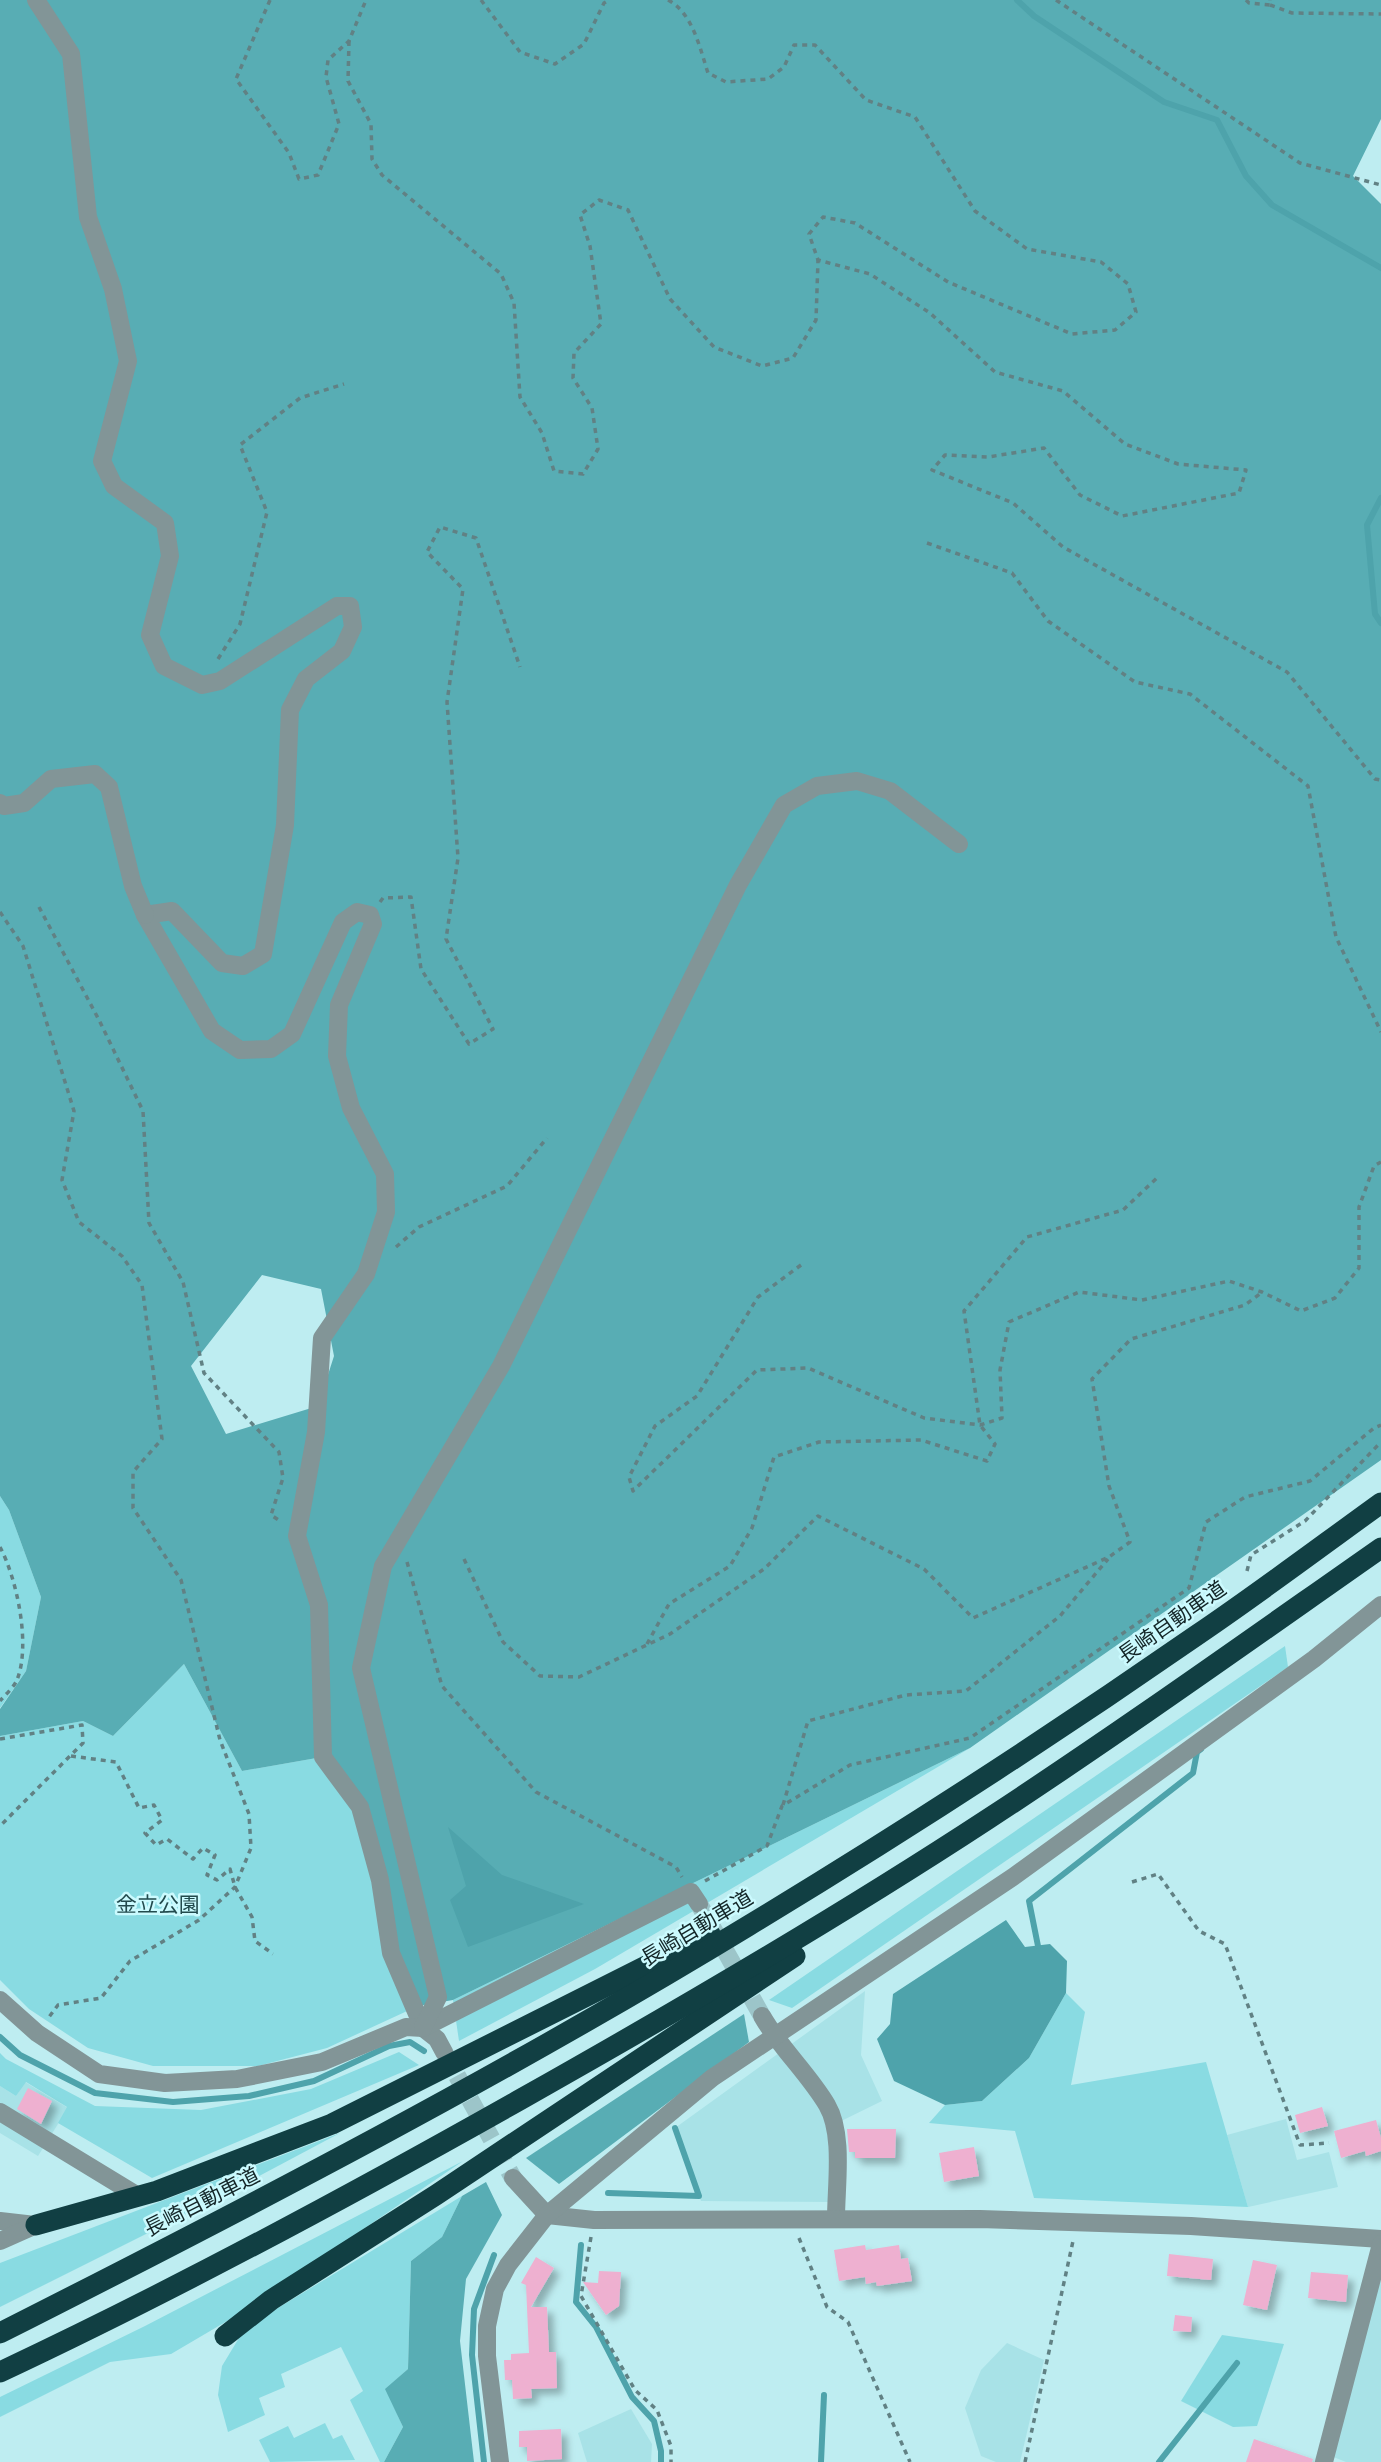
<svg xmlns="http://www.w3.org/2000/svg" width="1381" height="2462" font-family="'Public Sans','Noto Sans JP',sans-serif">
<style>
.built{fill:#a8e2e7}
.green{fill:#89dbe2}
.forest{fill:#58adb4;fill-rule:evenodd}
.water{fill:#4ea3ab}
.lines{fill:none;stroke-linecap:round;stroke-linejoin:round}
.stream{stroke:#4ea3ab;stroke-width:6}
.building{fill:#eeb0d0;filter:url(#shadow)}
.minor-tunnel{stroke:#9cc5c9;stroke-width:18;stroke-dasharray:18 9;stroke-linecap:butt}
.path{stroke:#618184;stroke-width:3.5;stroke-dasharray:5 5;stroke-linecap:butt}
.minor{stroke:#829597;stroke-width:18}
.highway{stroke:#113f43;stroke-width:21}
.labels{text-anchor:middle;stroke-width:5;stroke-linejoin:round;paint-order:stroke}
.street-label{font-size:21px;fill:#132527;stroke:#cbfafe}
.park-label{font-size:21px;fill:#224a4d;stroke:#cbfafe}
</style>
<defs>
<filter id="shadow"><feDropShadow dx="6" dy="6" stdDeviation="3.5" flood-color="#0004"/></filter>
</defs>
<rect width="100%" height="100%" fill="#beedf1"/>
<g class="built">
<polygon points="865,1991 861,2055 882,2101 831,2126 833,2202 701,2201 675,2128"/>
<polygon points="25,2082 68,2108 38,2156 0,2133 0,2086 16,2096"/>
<polygon points="1286,2119 1297,2160 1329,2152 1338,2187 1248,2207 1227,2135"/>
<polygon points="1381,2257 1381,2462 1346,2462 1326,2454"/>
<polygon points="1007,2343 1044,2360 1020,2462 996,2462 981,2456 965,2408 981,2370"/>
<polygon points="631,2409 652,2444 651,2462 587,2462 578,2433"/>
</g>
<g class="green">
<polygon points="0,1496 9,1510 41,1597 26,1671 0,1708"/>
<polygon points="1285,1646 1288,1667 792,2008 769,2000"/>
<polygon points="184,1664 242,1771 328,1756 365,1806 418,2006 327,2048 258,2066 153,2066 88,2048 29,2009 0,1980 0,1736 83,1721 113,1736"/>
<polygon points="970,1748 595,1969 459,2041 453,2000"/>
<polygon points="1066,1993 1085,2012 1071,2085 1206,2062 1248,2207 1034,2198 1015,2131 929,2123 945,2105 982,2101 1029,2058"/>
<polygon points="399,2052 419,2065 152,2178 58,2123 67,2107 26,2082 16,2096 0,2086 0,2053 6,2059 95,2106 201,2110 311,2089"/>
<polygon points="340,2133 214,2200 0,2307 0,2263"/>
<polygon points="463,2161 239,2314 171,2354 110,2362 0,2417 0,2397 145,2326"/>
<polygon points="462,2196 442,2237 411,2261 408,2369 386,2389 403,2427 384,2462 380,2462 350,2400 363,2391 341,2347 281,2374 285,2387 259,2398 265,2415 228,2432 218,2395 222,2366 245,2328"/>
<polygon points="1222,2335 1284,2344 1257,2426 1233,2427 1181,2401"/>
<polygon points="325,2423 333,2439 342,2435 355,2460 270,2462 259,2440 288,2426 294,2438"/>
</g>
<g class="forest">
<path d="M0 0H1381V119L1353 176 1381 204V1460L970 1748 453 2000 418 2006 397 1951 386 1879 328 1756 242 1771 184 1664 113 1736 83 1721 0 1736V1709L26 1671 41 1597 9 1510 0 1496ZM262 1275 321 1289 334 1356 318 1406 226 1434 191 1366Z"/>
<polygon points="744,2014 749,2042 559,2184 526,2158"/>
<polygon points="486,2182 502,2215 466,2279 460,2341 474,2462 384,2462 403,2427 385,2389 408,2369 411,2261 442,2237 462,2196"/>
</g>
<g class="water">
<polygon points="448,1827 502,1875 584,1904 468,1947 450,1900 466,1886"/>
<polygon points="1006,1920 1025,1947 1050,1944 1067,1961 1066,1993 1029,2058 982,2101 945,2105 894,2081 877,2039 890,2024 893,1994"/>
</g>
<g class="lines">
<g class="stream">
<polyline points="1017,0 1034,16 1164,102 1217,120 1246,176 1272,205 1381,268"/>
<polyline points="1381,498 1367,525 1375,614 1381,623"/>
<polyline points="1038,1946 1029,1901 1193,1773 1197,1752 1201,1749"/>
<polyline points="0,2037 20,2055 95,2093 173,2102 249,2096 314,2081 389,2046 410,2042 424,2051"/>
<polyline points="608,2193 699,2196 675,2128"/>
<polyline points="581,2245 576,2302 596,2327 632,2397 654,2421 661,2451 661,2462"/>
<polyline points="484,2462 472,2355 474,2309 494,2255"/>
<polyline points="821,2462 824,2395"/>
<polyline points="1159,2462 1237,2363"/>
</g>
</g>
<g class="building">
<polygon points="28,2088 52,2101 41,2124 17,2109"/>
<polygon points="1322,2107 1328,2126 1300,2133 1295,2115"/>
<polygon points="1376,2120 1381,2138 1381,2151 1366,2156 1365,2151 1341,2158 1334,2131"/>
<polygon points="847,2129 896,2129 895,2158 855,2158 855,2152 849,2152"/>
<polygon points="974,2147 979,2176 944,2182 939,2153"/>
<polygon points="865,2245 866,2250 899,2245 901,2259 908,2258 912,2281 877,2286 876,2282 866,2284 865,2277 839,2281 834,2250"/>
<polygon points="1169,2254 1213,2259 1211,2280 1167,2276"/>
<polygon points="536,2257 554,2268 531,2307 547,2307 549,2352 556,2352 557,2388 531,2389 532,2398 513,2399 512,2380 505,2380 504,2360 511,2360 511,2354 529,2353 526,2285 521,2283"/>
<polygon points="1253,2260 1277,2265 1267,2310 1243,2305"/>
<polygon points="599,2271 621,2272 619,2306 606,2315 583,2282 598,2283"/>
<polygon points="1311,2272 1348,2275 1346,2302 1308,2298"/>
<polygon points="1175,2315 1192,2317 1191,2332 1173,2331"/>
<polygon points="561,2429 562,2459 527,2461 527,2447 519,2447 519,2431"/>
<polygon points="1254,2439 1313,2459 1312,2462 1246,2462"/>
</g>
<g class="lines">
<g class="minor-tunnel">
<polyline points="699,1904 762,2016"/>
<polyline points="444,2052 513,2178"/>
</g>
<g class="path">
<polyline points="270,0 236,79 289,153 299,179 318,175 339,124 326,77 328,60 349,41 366,0"/>
<polyline points="481,0 520,52 555,64 584,44 604,3 609,0"/>
<path d="M668 0C693 13 700 49 708 73L726 82 768 79 784 67 794 45H815L866 100 915 117 975 211 1027 249 1101 262 1128 284 1136 312 1115 330 1072 334 948 282 855 223 823 217 809 234 818 260 870 274 930 313 995 372 1063 391 1125 444 1178 464 1246 470 1239 493 1122 516 1080 495 1044 448 988 457 945 455 932 470 1013 503 1063 547 1287 672 1375 779 1381 780"/>
<polyline points="1056,0 1300,163 1381,185"/>
<polyline points="1246,0 1249,3 1270,5 1270,0"/>
<polyline points="1270,5 1292,13 1381,14"/>
<polyline points="349,41 348,81 371,124 372,159 382,175 501,274 514,303 520,397 542,433 554,471 583,474 598,449 592,408 573,378 574,353 601,324 590,246 580,215 599,200 628,210 670,299 714,347 762,366 793,358 816,320 818,260"/>
<polyline points="927,543 1012,573 1048,621 1135,682 1190,694 1308,786 1336,937 1381,1032"/>
<polyline points="218,659 240,624 267,512 240,445 300,398 344,384"/>
<polyline points="380,902 383,898 411,897 421,969 469,1044 493,1029 446,939 458,858 447,702 463,589 427,552 440,527 476,538 520,667"/>
<polyline points="39,907 99,1020 143,1111 149,1223 183,1282 204,1373 279,1452 283,1478 271,1515 280,1521"/>
<polyline points="0,912 23,946 74,1111 62,1180 79,1222 122,1256 142,1285 162,1439 133,1472 133,1508 181,1580 220,1740 249,1814 251,1848 235,1887 199,1920 130,1961 101,1998 58,2005 49,2017"/>
<polyline points="396,1247 419,1227 507,1186 547,1138"/>
<polyline points="801,1265 758,1297 697,1396 655,1426 629,1477 633,1491 757,1370 808,1368 924,1418 980,1425 1002,1418 1000,1370 1009,1322 1079,1292 1142,1300 1229,1281 1262,1292 1301,1311 1335,1298 1359,1268 1359,1207 1374,1166 1381,1162"/>
<path d="M0 1547C17 1579 31 1645 17 1680 14 1687 5 1695 0 1701"/>
<polyline points="464,1559 503,1642 540,1676 579,1677 670,1634 764,1569 818,1516 924,1569 973,1618 1109,1557 1130,1542 1109,1486 1092,1379 1131,1339 1245,1305 1261,1293"/>
<polyline points="407,1562 442,1686 536,1792 676,1867 682,1877"/>
<polyline points="1247,1571 1251,1555 1305,1521 1381,1442"/>
<polyline points="647,1644 669,1604 730,1566 752,1528 774,1457 819,1442 921,1440 987,1461 995,1444 980,1425 964,1311 1027,1237 1123,1210 1159,1176"/>
<polyline points="0,1739 82,1725 83,1743 0,1826"/>
<polyline points="71,1756 116,1762 139,1808 154,1805 162,1820 145,1833 156,1845 167,1839 193,1859 203,1848 215,1855 207,1875 217,1880 230,1869 235,1887 252,1917 255,1941 273,1954"/>
<polyline points="783,1805 808,1721 906,1695 966,1691 1060,1616 1108,1559"/>
<polyline points="705,1881 767,1846 782,1806 850,1765 970,1738 1189,1588 1206,1522 1245,1497 1310,1481 1374,1428 1381,1425"/>
<polyline points="1132,1882 1158,1874 1199,1931 1225,1944 1300,2145 1329,2143"/>
<polyline points="591,2237 581,2296 635,2390 657,2410 671,2446 671,2462"/>
<polyline points="799,2238 827,2307 848,2322 910,2462"/>
<polyline points="1025,2462 1073,2241"/>
</g>
<g class="minor">
<polyline points="36,0 71,54 88,217 113,289 128,361 102,461 114,486 165,523 170,556 150,635 164,666 202,685 220,681 337,606 350,606 353,627 342,651 306,679 290,710 285,825 263,954 243,966 222,963 172,911 145,915 212,1031 240,1050 271,1049 292,1034 343,922 357,912 370,915 373,924 339,1005 337,1056 351,1108 385,1174 386,1212 366,1274 322,1338 316,1432 297,1536 319,1605 323,1757 360,1807 380,1880 391,1953 423,2028 437,2039 444,2052"/>
<polyline points="0,803 4,806 24,803 51,779 95,774 109,787 133,886 145,915"/>
<polyline points="0,2000 37,2033 99,2074 165,2083 237,2079 322,2062 406,2027 423,2028 691,1892 699,1904"/>
<path d="M762 2016C780 2048 808 2073 827 2105 844 2134 836 2185 836 2219"/>
<polyline points="423,2028 438,1997 361,1668 383,1566 501,1366 738,885 784,805 817,786 857,781 890,791 959,844"/>
<polyline points="0,2112 138,2196"/>
<polyline points="513,2178 547,2215 594,2220 980,2219 1191,2226 1381,2239"/>
<polyline points="0,2221 35,2225"/>
<polyline points="0,2241 36,2225"/>
<polyline points="500,2462 487,2356 487,2326 495,2289 508,2265 547,2215 712,2078 1013,1877 1314,1659 1381,1605"/>
<polyline points="1324,2462 1381,2244"/>
</g>
<g class="highway">
<polyline points="36,2225 157,2191 332,2124 710,1934"/>
<path d="M0 2333C253 2205 505 2074 748 1926 900 1834 1050 1737 1197 1635 1259 1593 1320 1547 1381 1503"/>
<polyline points="225,2336 271,2300 436,2195 795,1956"/>
<path d="M0 2372C177 2289 353 2194 523 2098 681 2009 837 1918 988 1819 1121 1732 1251 1639 1381 1548"/>
</g>
</g>
<g class="labels">
<g class="street-label">
<text transform="translate(1172 1622) rotate(-35)" y="7">長崎自動車道</text>
<text transform="translate(697 1928) rotate(-31)" y="7">長崎自動車道</text>
<text transform="translate(202 2202) rotate(-27)" y="7">長崎自動車道</text>
</g>
<g class="park-label">
<text x="158" y="1912">金立公園</text>
</g>
</g>
</svg>
